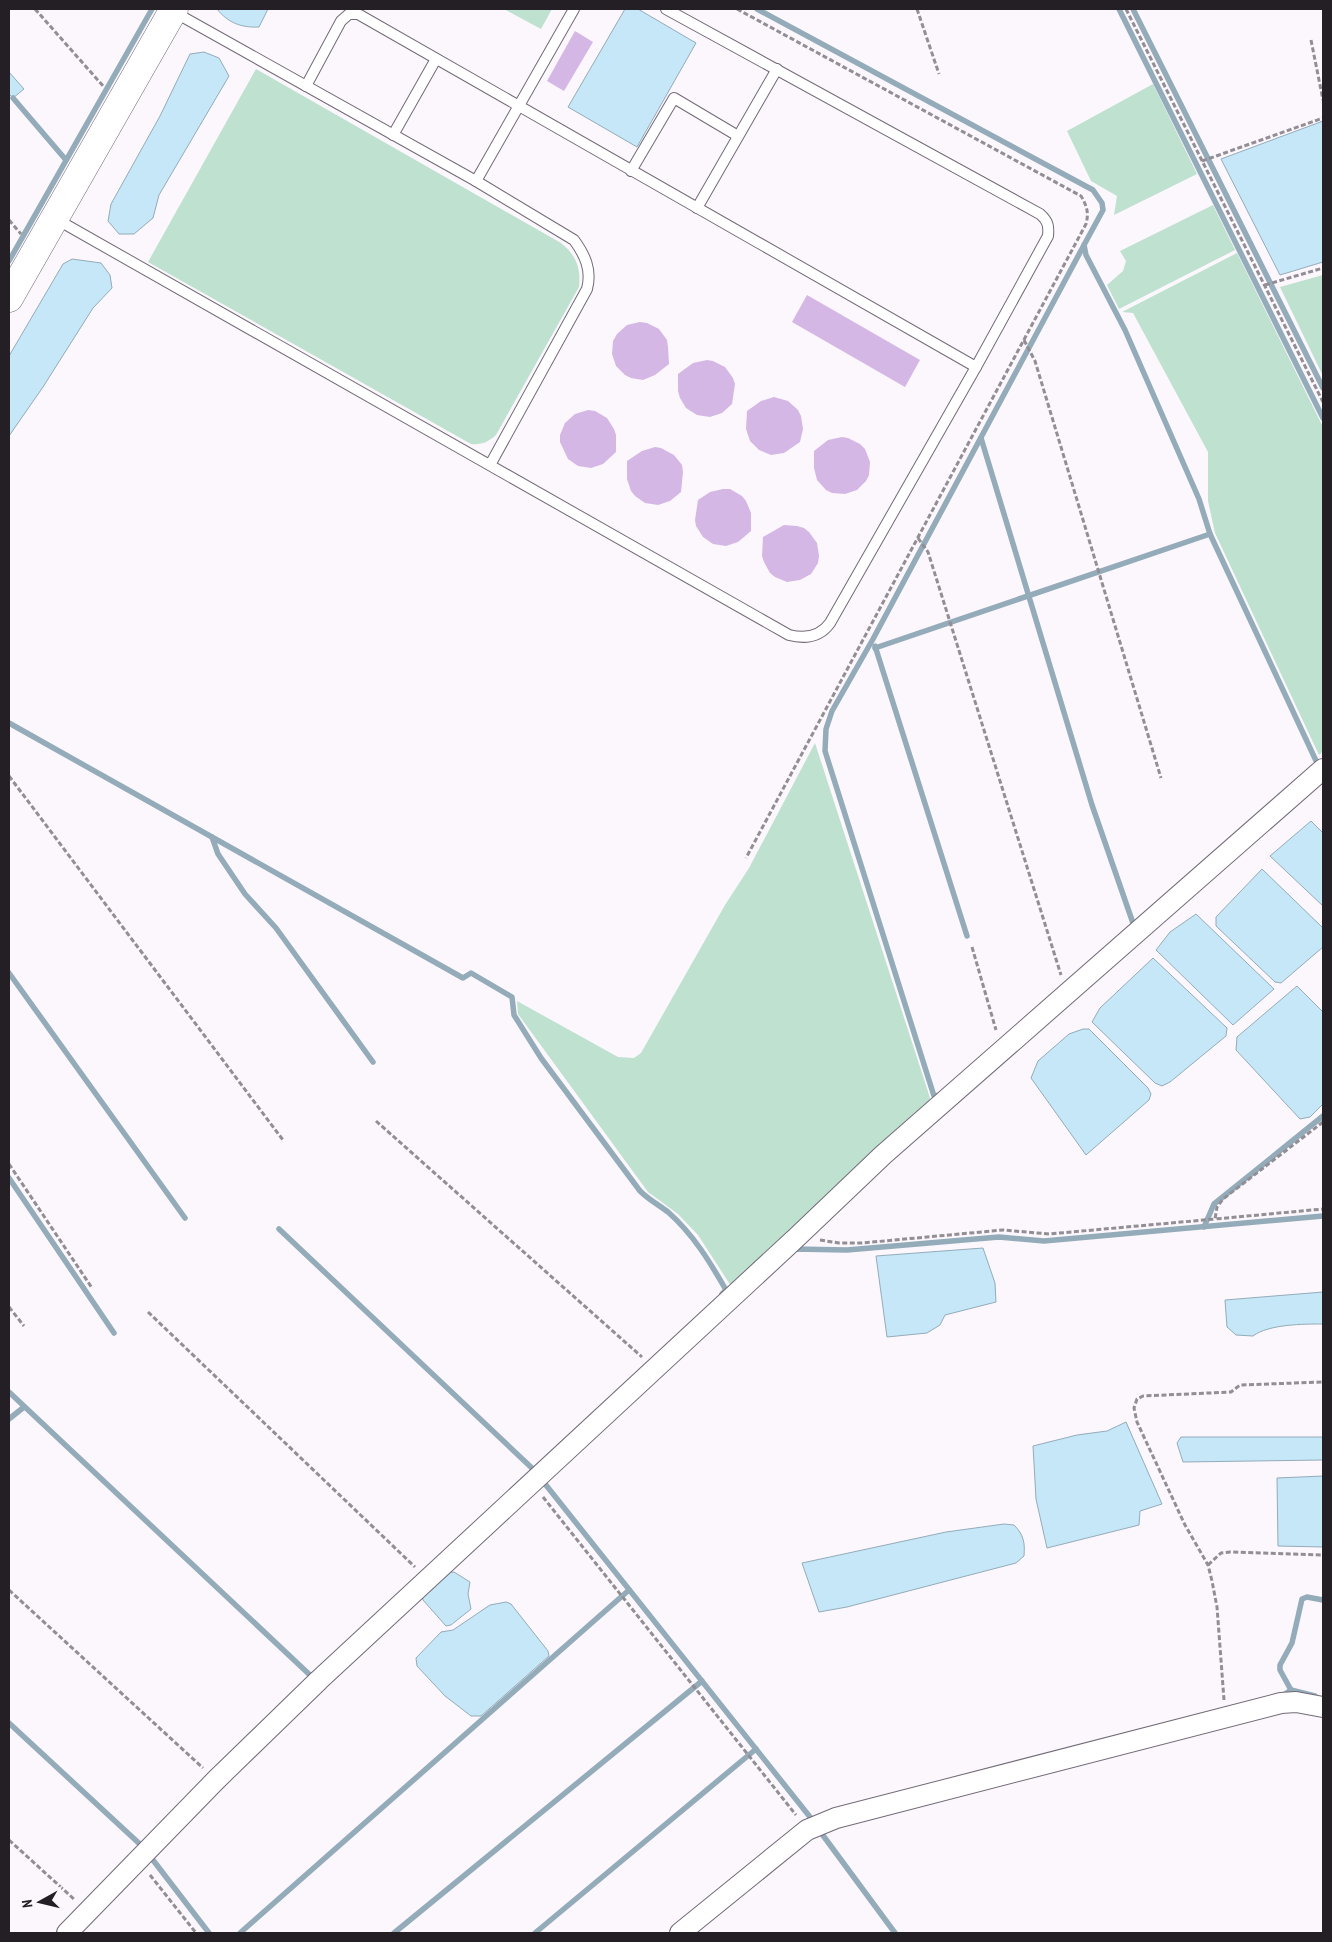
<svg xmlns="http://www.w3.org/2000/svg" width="1332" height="1942" font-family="'PT Sans Narrow',sans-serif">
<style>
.green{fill:#bfe1cf}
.water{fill:#c5e7f8;stroke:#94abb9}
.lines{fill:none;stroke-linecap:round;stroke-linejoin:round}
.stream{stroke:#94abb9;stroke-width:5.5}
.building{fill:#d5b7e5}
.lane-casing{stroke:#736a77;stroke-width:12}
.street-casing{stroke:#736a77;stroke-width:22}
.secondary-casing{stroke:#736a77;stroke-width:29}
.path{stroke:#928e94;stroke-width:3;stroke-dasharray:5 2.5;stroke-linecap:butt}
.lane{stroke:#fff;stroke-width:10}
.street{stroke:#fff;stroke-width:20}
.secondary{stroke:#fff;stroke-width:28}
</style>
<rect width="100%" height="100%" fill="#fbf7fd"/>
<g class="green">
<polygon points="504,9 552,9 541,29"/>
<path d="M256 69 561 243C576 255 581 268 579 287L496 435C488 442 482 445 471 444L148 262Z"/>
<polygon points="1153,84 1197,174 1114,215 1117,196 1091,181 1067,131"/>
<polygon points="1213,205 1235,250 1119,309 1107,285 1123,271 1126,261 1120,251"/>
<polygon points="1237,253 1323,427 1323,751 1319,755 1215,533 1208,501 1208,452 1133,313 1122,312"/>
<polygon points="1323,275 1323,376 1280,287"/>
<polygon points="815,743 932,1104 731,1286 698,1235 678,1214 648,1192 518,1014 517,1001 618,1057 634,1058 641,1053 725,905 749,868"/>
</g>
<g class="water">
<path d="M217 9H268L259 27C242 28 228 23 217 9Z"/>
<polygon points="625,9 638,9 696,43 637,147 568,107"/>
<polygon points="204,52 219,58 229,76 159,195 153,218 134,234 119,234 108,221 111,204 160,116 190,54"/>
<polygon points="9,72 24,89 13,98 9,94"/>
<polygon points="1323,121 1323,262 1280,275 1221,159"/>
<polygon points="72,259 101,263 110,275 112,288 93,308 43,387 9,436 9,356 63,264"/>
<polygon points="1311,821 1323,833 1323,906 1270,856"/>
<polygon points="1262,869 1323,928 1323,947 1281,983 1275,982 1216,926 1216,917"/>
<polygon points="1196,914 1274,989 1233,1025 1156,950 1170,932"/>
<polygon points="1153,958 1227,1028 1226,1036 1170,1082 1162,1086 1155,1083 1092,1022 1100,1008"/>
<polygon points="1297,986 1323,1012 1323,1104 1310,1117 1300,1119 1236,1050 1237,1037"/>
<polygon points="1083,1029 1089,1029 1148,1088 1151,1094 1149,1100 1086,1155 1031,1078 1038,1061 1069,1034"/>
<polygon points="983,1248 995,1283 996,1302 945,1315 940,1325 927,1333 887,1337 876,1256"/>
<path d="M1323 1292V1324C1304 1324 1269 1324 1253 1336L1236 1335 1227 1327 1225 1300Z"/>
<polygon points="1126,1422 1162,1504 1140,1511 1139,1525 1047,1548 1036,1499 1033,1446 1077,1435 1107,1431"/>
<polygon points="1181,1437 1323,1437 1323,1460 1183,1462 1177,1443"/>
<polygon points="1323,1476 1323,1547 1278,1546 1277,1478"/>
<path d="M1004 1524 1014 1525C1024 1535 1025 1543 1024 1556L1016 1563 847 1607 819 1612 802 1563 946 1532Z"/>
<polygon points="454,1572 470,1582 468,1594 471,1609 451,1625 446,1626 423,1600 422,1596 447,1573"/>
<polygon points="506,1602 511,1604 548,1651 549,1656 481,1716 471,1716 445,1696 417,1666 416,1658 441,1632 453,1630 490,1605"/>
</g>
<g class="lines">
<g class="stream">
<polyline points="757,9 1093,190 1102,203 1103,210 1084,245 1086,255 1125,330 1199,499 1210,534 1318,765"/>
<polyline points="1119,9 1323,418"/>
<polyline points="1133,9 1323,388"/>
<polyline points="13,98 66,160"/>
<polyline points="9,261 152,9"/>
<polyline points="981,438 1092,805 1134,926"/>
<polyline points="875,646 967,936"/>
<polyline points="875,648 1210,534"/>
<path d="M9 723 463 978 471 973 512 997 514 1015 541 1058 640 1191C649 1200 659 1205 668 1212 693 1234 710 1262 726 1290L722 1294"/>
<polyline points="212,837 218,854 245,894 276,928 373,1062"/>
<polyline points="9,973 185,1218"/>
<polyline points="941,1095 934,1096 825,751 826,729 832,711 873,639 1084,245"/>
<polyline points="9,1178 114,1333"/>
<polyline points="1204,1227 1214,1204 1323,1116"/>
<polyline points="279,1229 534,1470 814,1822"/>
<polyline points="793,1251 794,1249 847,1250 999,1237 1044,1241 1323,1216"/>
<polyline points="9,1392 311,1676"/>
<polyline points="9,1419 24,1407"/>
<polyline points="1291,1690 1280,1670 1280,1665 1292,1643 1302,1599 1307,1597 1323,1600"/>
<polyline points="1282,1696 1291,1690 1315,1696"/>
<polyline points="9,1723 143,1847 209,1933"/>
<polyline points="819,1830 895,1933"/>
<polyline points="240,1933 629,1590"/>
<polyline points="394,1933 702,1681"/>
<polyline points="535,1933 756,1749"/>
</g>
</g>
<g class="building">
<polygon points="575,31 593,42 564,91 547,81"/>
<polygon points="807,295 920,360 905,387 792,322"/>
<polygon points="640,322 647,323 659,329 667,340 668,347 669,364 655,375 643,380 631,378 625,375 616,366 612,354 613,341 617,334 627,325"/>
<polygon points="707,360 713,361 725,367 733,378 735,384 732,404 722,413 710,417 697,415 686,408 680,398 678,391 678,374 693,363"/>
<polygon points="774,397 788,401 798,410 801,416 803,429 800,442 784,453 771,455 759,450 750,441 746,429 747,411 761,401"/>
<polygon points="588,410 595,411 607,418 614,429 616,435 616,452 603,464 591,468 578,466 568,459 560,442 560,435 565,423 575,414"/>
<polygon points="842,437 848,438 860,444 865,449 870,462 869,475 866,481 857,490 845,494 832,493 826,490 817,480 814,468 814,451 828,440"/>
<polygon points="655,447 661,448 674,455 682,465 683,472 681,492 670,501 658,505 645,503 635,496 631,491 627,479 627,461 642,451"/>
<polygon points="723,489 730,489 742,496 746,501 751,513 751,531 738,542 726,546 713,544 703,537 696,526 695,520 698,500 710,492"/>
<polygon points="784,525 797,526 804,528 809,532 817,543 819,556 818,563 811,574 800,580 787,582 775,577 770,573 764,562 762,556 763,537"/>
</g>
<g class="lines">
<g class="lane-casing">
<g id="lane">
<polyline points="174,12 476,181 574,9"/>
<polyline points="306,86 341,21 349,14 358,14 976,367"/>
<polyline points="393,135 436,59"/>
<polyline points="631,171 674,98 738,136"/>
<path d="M476 181 574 240C585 255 592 270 587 289L490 465"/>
<polyline points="697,208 777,69"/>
<path d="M56 219 789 635C805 639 820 637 830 623L976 367 1048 236C1049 226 1048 221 1040 214L666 9"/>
</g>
</g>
<g class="street-casing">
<g id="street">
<polyline points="67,1933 216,1780 319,1680 797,1237 883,1155 1323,769"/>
<polyline points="680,1933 807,1830 836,1818 1281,1703 1296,1702 1323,1707"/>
</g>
</g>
<g class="secondary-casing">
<polyline id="secondary" points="9,298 174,9"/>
</g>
<g class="path">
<polyline points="35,9 104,87"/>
<path d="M737 9 1081 196C1087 206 1089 213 1086 224L746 858"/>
<polyline points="917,9 939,74"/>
<polyline points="1126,9 1323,402"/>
<polyline points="1311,40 1323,100"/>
<polyline points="1202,161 1323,118"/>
<polyline points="9,220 21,234"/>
<polyline points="1265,285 1323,268"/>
<polyline points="1024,340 1035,361 1161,778"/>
<polyline points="918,538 928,552 1061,975"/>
<polyline points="9,776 283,1140"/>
<polyline points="972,947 996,1030"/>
<polyline points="376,1121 642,1357"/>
<polyline points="1323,1122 1223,1199 1217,1207 1215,1219 1323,1209"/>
<polyline points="9,1164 92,1288"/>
<polyline points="820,1240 839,1243 862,1243 1003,1230 1049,1234 1215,1219"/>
<polyline points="9,1307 24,1326"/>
<polyline points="148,1312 415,1567"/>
<polyline points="543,1497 796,1815"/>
<polyline points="1208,1565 1221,1553 1230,1552 1323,1555"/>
<polyline points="9,1590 203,1768"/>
<polyline points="1224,1700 1217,1607 1212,1581 1208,1565 1185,1525 1137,1422 1134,1408 1137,1399 1143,1396 1231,1392 1240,1385 1323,1382"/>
<polyline points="9,1840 75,1900"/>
<polyline points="150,1875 196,1933"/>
</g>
<use href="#lane" class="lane"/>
<use href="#street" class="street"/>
<use href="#secondary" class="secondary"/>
</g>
<rect width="1332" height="1942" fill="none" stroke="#231f25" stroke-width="20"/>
<g transform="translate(40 1902) rotate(262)" stroke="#fbf7fd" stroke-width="4" paint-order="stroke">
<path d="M0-4L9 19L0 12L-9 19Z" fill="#231f25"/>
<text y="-8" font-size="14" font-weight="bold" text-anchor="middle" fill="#231f25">N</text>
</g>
</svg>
